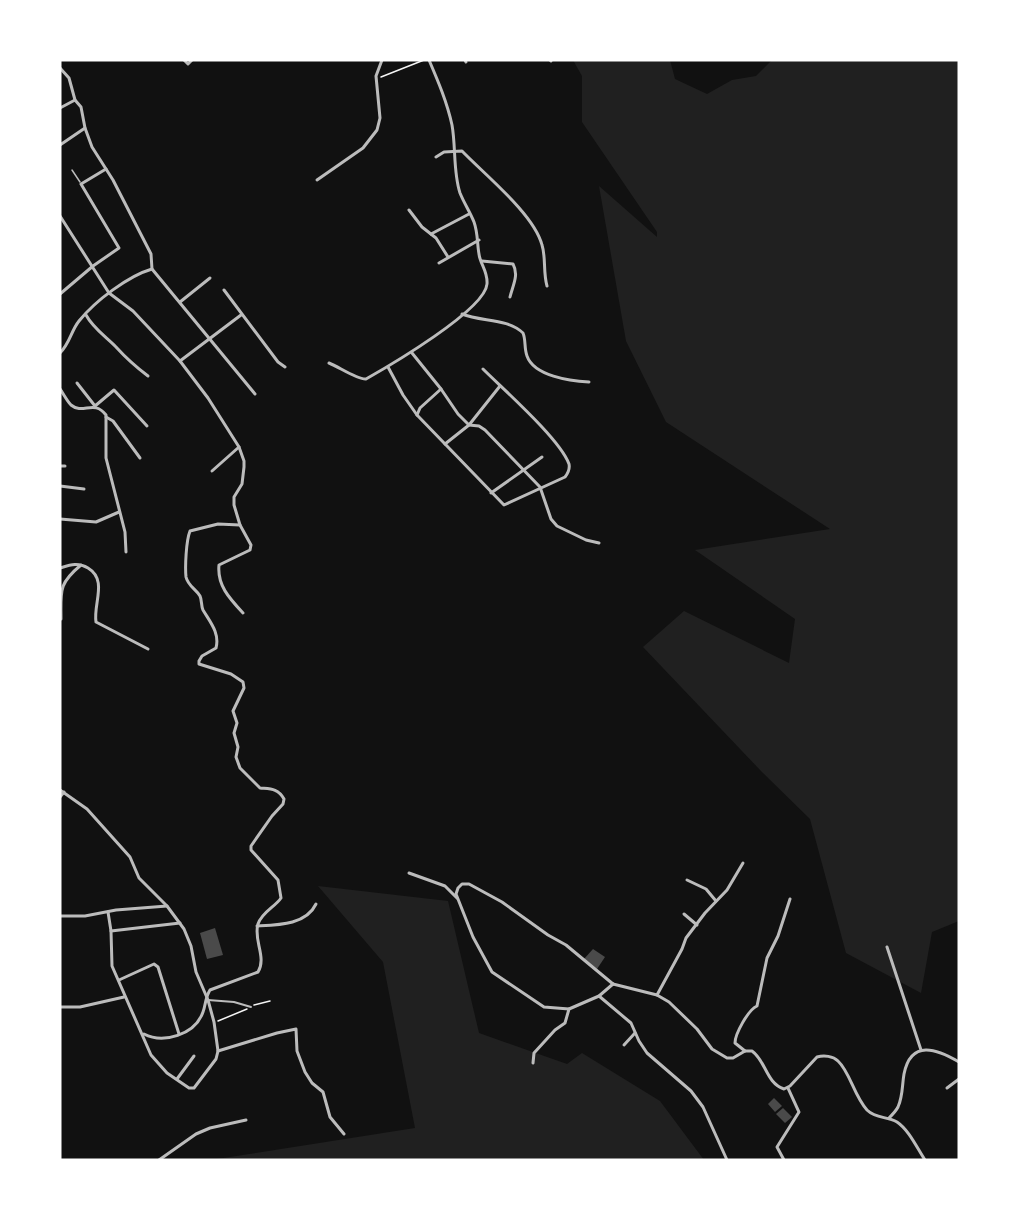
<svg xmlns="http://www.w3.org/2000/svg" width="1019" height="1220" font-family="'Space Grotesk',sans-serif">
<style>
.green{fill:#202020}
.building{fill:#4a4a4a}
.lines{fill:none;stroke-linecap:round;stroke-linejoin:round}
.path{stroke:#f5f5f5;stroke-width:1.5}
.service{stroke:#bcbcbc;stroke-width:1.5}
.pedestrian{stroke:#bcbcbc;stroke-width:2}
.minor{stroke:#bcbcbc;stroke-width:3}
</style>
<rect width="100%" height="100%" fill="#111"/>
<g class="green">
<polygon points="573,60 670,60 675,79 707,94 732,80 756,76 772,60 959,60 959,921 932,932 921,993 846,953 810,819 761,771 643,647 684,611 789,663 795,619 695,550 830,529 666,422 626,341 599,186 657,237 657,232 582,122 582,76"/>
<polygon points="318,886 448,901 479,1033 567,1064 582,1053 660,1101 704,1160 218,1160 217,1159 415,1128 383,962"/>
</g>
<g class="building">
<polygon points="215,928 223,955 207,959 200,933"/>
<polygon points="593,949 605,957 597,969 584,959"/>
<polygon points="774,1098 782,1106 775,1112 768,1104"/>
<polygon points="783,1108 792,1117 785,1123 776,1114"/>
</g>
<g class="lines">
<g class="path">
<polyline points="381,77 424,60"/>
<polyline points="254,1005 270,1001"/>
<polyline points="218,1021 247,1009"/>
</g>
<polyline class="service" points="72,170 80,182"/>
<polyline class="pedestrian" points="208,1000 234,1002 251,1007"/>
<g class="minor">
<polyline points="184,60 188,64 192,60"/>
<polyline points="465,60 466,62"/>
<polyline points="550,60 551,61"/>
<polyline points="60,68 69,78 75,100 81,107 85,128 92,147 113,180 151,254 152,269 255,394"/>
<polyline points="60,108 75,100"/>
<polyline points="60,145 85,128"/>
<path d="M436 157 444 152 462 151C484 174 534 214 542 245 546 257 543 272 547 286"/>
<polyline points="317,180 363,148 377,130 380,118 376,76 382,60"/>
<polyline points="409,210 422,227 436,238 448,257"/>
<path d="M60 216 109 293 133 311 180 361 208 398 239 447 244 461V467L242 484 234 497V505L240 525 251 545 250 550 219 565C217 585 229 598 243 613"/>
<polyline points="431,234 469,214"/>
<path d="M482 261 513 264C519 275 513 285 510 297"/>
<polyline points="439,263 479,240"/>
<polyline points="224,290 278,362 285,367"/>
<polyline points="60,294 93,266 119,248 81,184 106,169"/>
<polyline points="180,302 210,278"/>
<path d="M462 314C482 322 507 318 523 333 526 340 524 348 527 356 534 376 570 381 589 382"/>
<path d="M86 315C93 328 105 336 116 347 126 358 136 367 148 376"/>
<path d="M60 353C70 343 71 331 79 321 95 301 128 276 152 269"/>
<polyline points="412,353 441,389 458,414 469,425 479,426 485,430 540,487 551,519 557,526 586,540 599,543"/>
<polyline points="180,361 241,315"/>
<path d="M329 363C339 367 358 380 366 379 389 366 485 310 487 284 488 271 480 264 479 254 477 243 478 233 474 222 470 212 464 203 460 193 453 172 456 147 452 125 447 102 438 81 429 60"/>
<path d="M388 367 403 395 417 415 504 505 565 477C569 472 570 469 569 464 560 439 503 389 483 369"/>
<polyline points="77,383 95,406 114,390 147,426"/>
<path d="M60 389C63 393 67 401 71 405 83 415 94 399 106 415V458L125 532 126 552"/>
<polyline points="417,415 420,408 441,389"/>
<polyline points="106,417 113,421 140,458"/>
<polyline points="445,444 469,425 500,386"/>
<polyline points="60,466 65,466"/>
<polyline points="212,471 239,447"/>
<polyline points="60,486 84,489"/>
<polyline points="491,493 542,457"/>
<polyline points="60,519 96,522 119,512"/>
<path d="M60 568C70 565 78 562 88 568 108 580 93 604 96 622L148 649"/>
<path d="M61 619C61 591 58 584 81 565"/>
<polyline points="60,790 87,809 130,857 139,878 167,906 184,929 191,946 196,972 208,1000 214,1022 218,1051 216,1059 194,1088 189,1088 167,1073 151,1055 112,966 111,931 108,912"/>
<polyline points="60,797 64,792"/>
<polyline points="409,873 445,886 457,898"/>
<polyline points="687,880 706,889 716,901"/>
<polyline points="684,914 697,925"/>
<polyline points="60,916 85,916 116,910 167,906"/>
<path d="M257 926C278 925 306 925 316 904"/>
<polyline points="111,931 180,923"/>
<polyline points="887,947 921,1050"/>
<polyline points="119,980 154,964 158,967 179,1034"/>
<path d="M613 984 657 995 669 1002 697 1029 712 1049 727 1058H733L745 1051H752C766 1061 766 1083 784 1089L790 1086 817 1057C824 1055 833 1056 838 1061 850 1072 854 1096 867 1110 876 1119 887 1116 897 1122 909 1130 917 1148 925 1160"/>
<polyline points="657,995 682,949 686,938 705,913 727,890 743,863"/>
<polyline points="599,996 631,1023 639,1041 647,1053 691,1091 703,1107 727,1160"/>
<polyline points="60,1007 80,1007 124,997"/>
<polyline points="569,1009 544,1007 492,972 473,937 456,894 458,888 462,884 469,884 502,902 548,935 566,945 613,984"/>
<path d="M144 1034C163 1044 195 1035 203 1012 206 1004 205 998 210 990L258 972C267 957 253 940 258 924 262 912 275 907 281 898L278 880 251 850V846L272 816 283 804 284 799C278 788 270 789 260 788L240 768 236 757 238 747 234 733 237 723 233 711 244 688 243 682 231 674 199 664V661L202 656 216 648C220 633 210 622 203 610 201 606 202 600 200 596 196 589 188 586 186 577 185 567 186 541 190 531L218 524 240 525"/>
<polyline points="624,1045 635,1033"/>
<polyline points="218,1051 277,1033 296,1029 297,1051 305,1072 312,1083 323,1092 330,1117 344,1134"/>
<path d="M745 1051 735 1043C735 1034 748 1010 757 1006L767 958 778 936 790 899"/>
<polyline points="533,1063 534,1053 555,1030 565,1023 569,1009 599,996 613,984"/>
<polyline points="177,1079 194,1056"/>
<polyline points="947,1088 959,1079"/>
<path d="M889 1118C892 1115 896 1111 898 1107 903 1096 902 1085 904 1074 911 1039 937 1049 959 1062"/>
<polyline points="159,1160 196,1134 210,1128 246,1120"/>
<polyline points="784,1160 777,1147 799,1112 788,1088"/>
</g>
</g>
<rect width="1019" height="1220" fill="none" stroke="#ffffff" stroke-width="123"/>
</svg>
